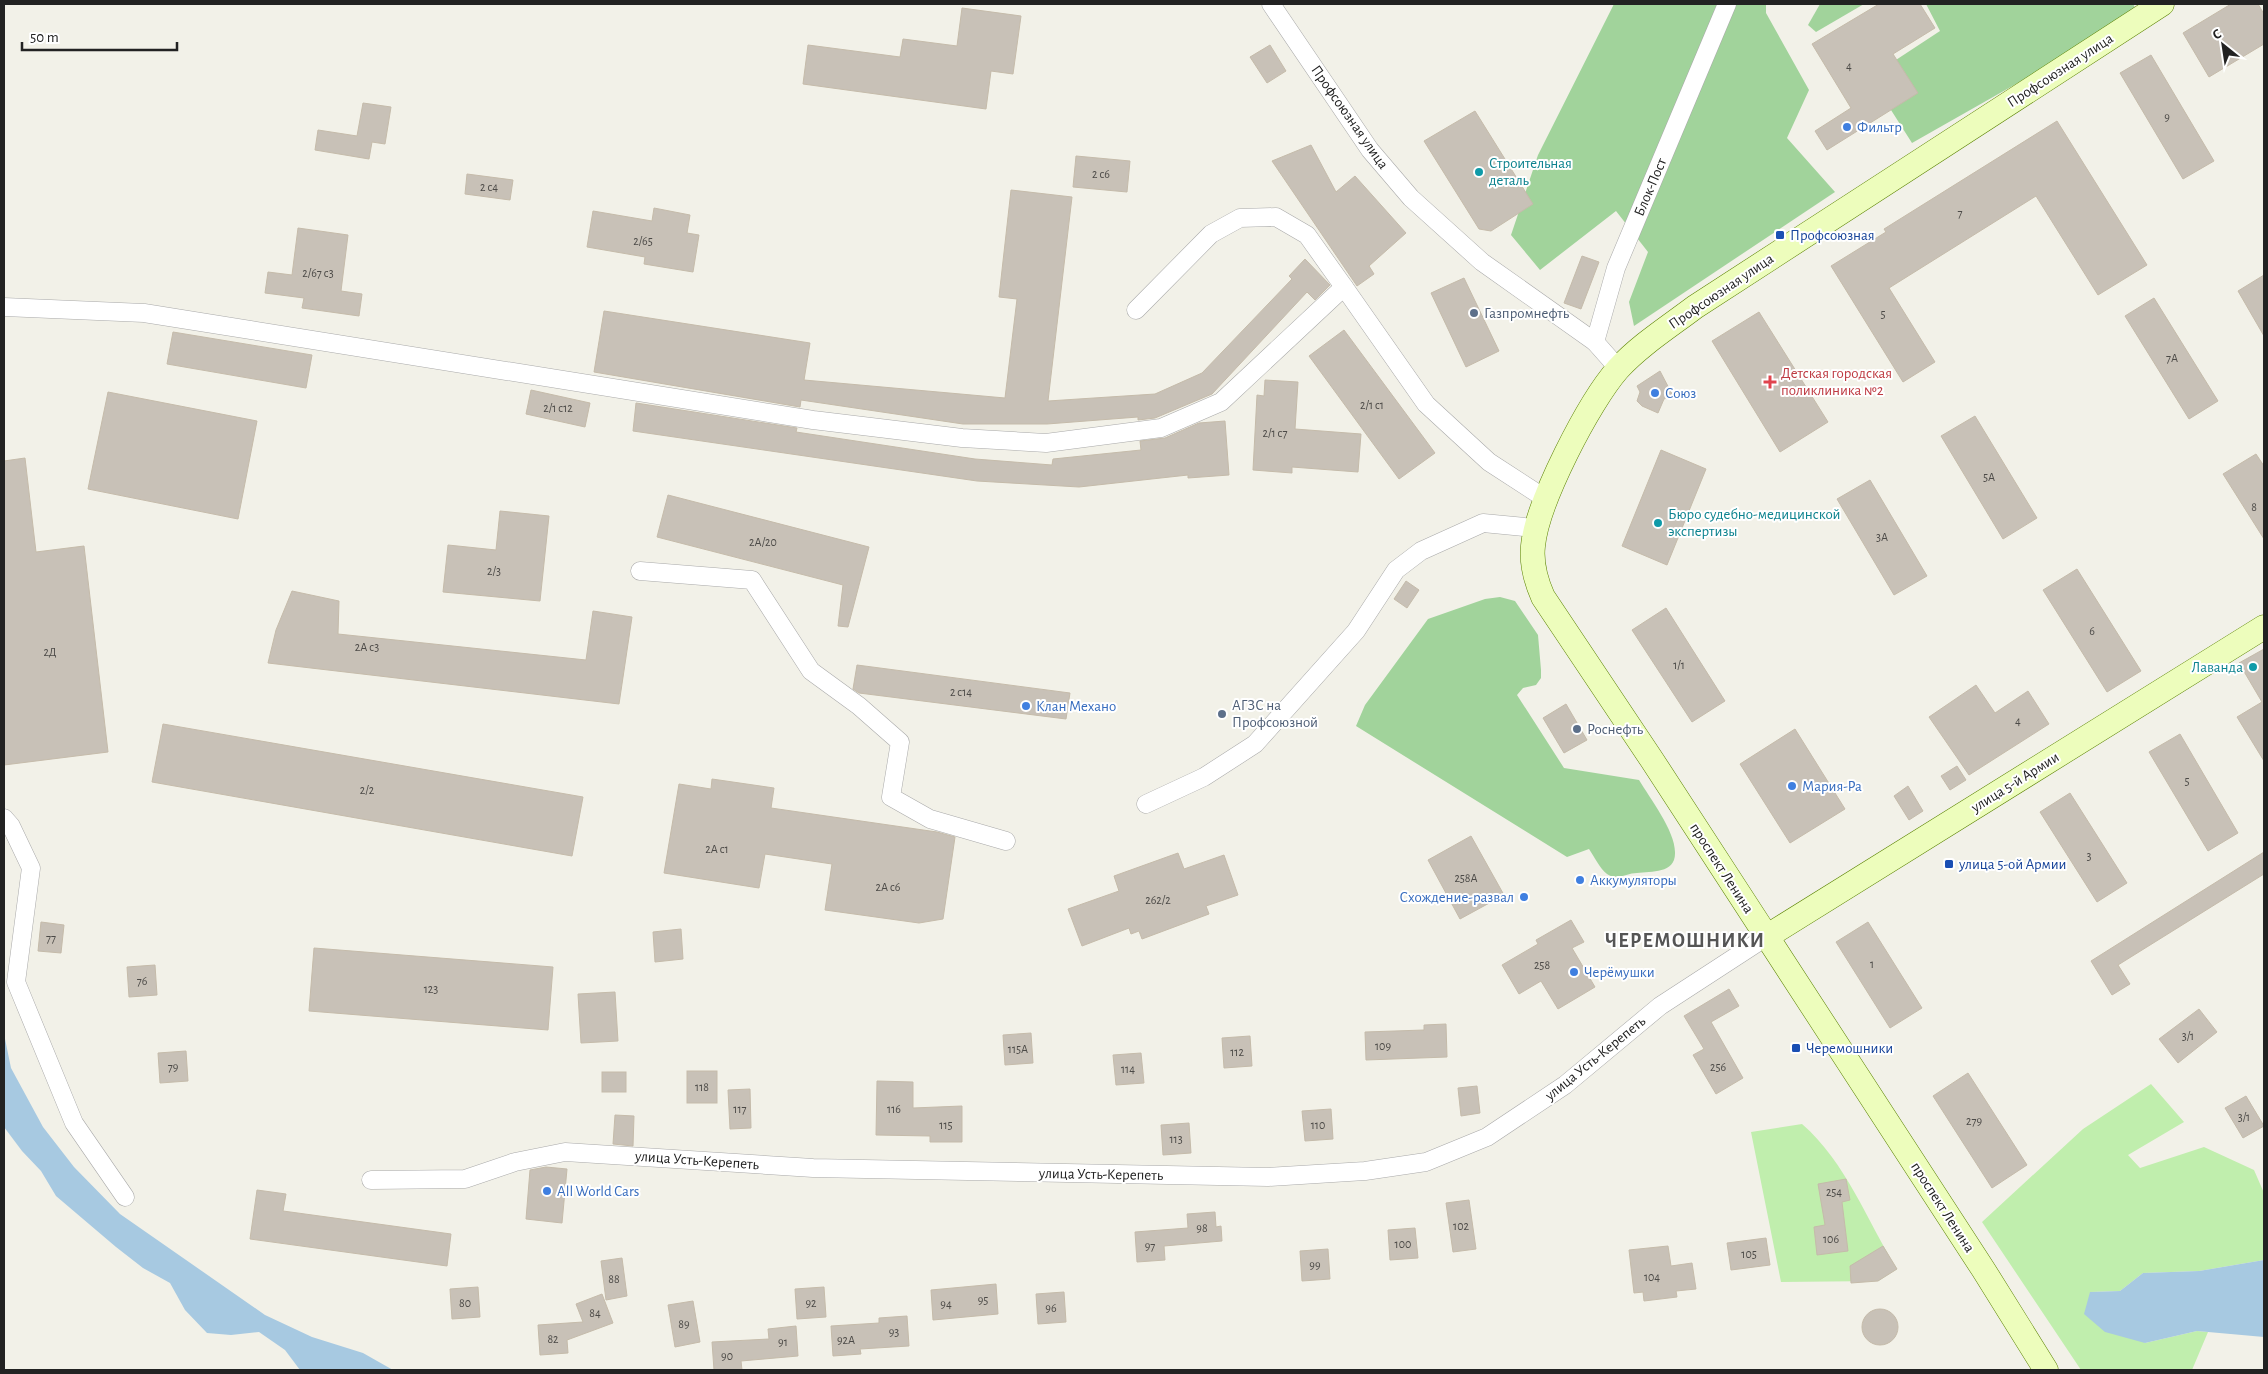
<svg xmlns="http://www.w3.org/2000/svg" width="2268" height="1374" font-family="'Alegreya Sans',sans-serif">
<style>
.grass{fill:#c0eead}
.forest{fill:#a1d39b}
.water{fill:#a7c9e1}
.building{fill:#c8c1b7;stroke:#c5bbaa}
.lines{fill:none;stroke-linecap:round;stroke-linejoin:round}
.minor-casing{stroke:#a9a9a9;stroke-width:19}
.secondary-casing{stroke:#5a8200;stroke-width:25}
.minor{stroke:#fff;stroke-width:18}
.secondary{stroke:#edfdbc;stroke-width:24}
.shop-dot{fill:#3f7fe0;stroke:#fff;stroke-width:2}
.culture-dot{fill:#0f9aa8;stroke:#fff;stroke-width:2}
.transit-dot{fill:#1a4fb4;stroke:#fff;stroke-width:2}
.service-dot{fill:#5c6f8a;stroke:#fff;stroke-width:2}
.health-dot{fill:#e0444e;stroke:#fff;stroke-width:2}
.labels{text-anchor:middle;stroke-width:4;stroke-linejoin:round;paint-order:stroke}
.number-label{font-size:12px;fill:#4c4a47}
.street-label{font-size:15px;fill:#222;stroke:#fff}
.shop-label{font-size:15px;fill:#366cbe;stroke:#fff;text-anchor:start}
.culture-label{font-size:15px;fill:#0d838f;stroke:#fff;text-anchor:start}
.transit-label{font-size:15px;fill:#164399;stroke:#fff;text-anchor:start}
.service-label{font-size:15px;fill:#4e5e75;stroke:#fff;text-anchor:start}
.health-label{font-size:15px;fill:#be3a42;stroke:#fff;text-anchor:start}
.district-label{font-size:20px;font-weight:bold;letter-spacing:1px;fill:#555;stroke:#fff}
</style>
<rect width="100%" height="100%" fill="#f2f1e8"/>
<g class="grass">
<polygon points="2151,1084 2184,1122 2128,1155 2140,1168 2204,1147 2254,1170 2264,1193 2264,1260 2199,1271 2143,1273 2120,1291 2090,1292 2145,1343 2197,1331 2208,1332 2192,1370 2081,1370 1982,1222 2083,1129"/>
<path d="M1802 1124C1846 1162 1867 1221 1897 1269L1878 1281 1781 1282 1751 1132Z"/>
</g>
<g class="forest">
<polygon points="1614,4 1766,4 1766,13 1809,90 1787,138 1835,192 1634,326 1629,302 1648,252 1616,211 1540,270 1511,235 1538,155"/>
<polygon points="1820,4 1864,4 1816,32 1808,25"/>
<polygon points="1926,4 2133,4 2139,14 1912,143 1870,77 1940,31"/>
<path d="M1500 597 1515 601 1538 635 1541 670V678L1536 685 1523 688 1517 695 1564 768 1639 780C1650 798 1675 831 1675 852 1676 874 1652 871 1637 873 1627 873 1616 881 1607 874 1600 869 1594 856 1589 849L1567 857 1356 726 1365 705 1428 619 1485 599Z"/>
</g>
<g class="water">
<polygon points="4,1034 11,1068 43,1127 74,1167 120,1214 265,1315 312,1337 363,1353 393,1370 300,1370 285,1350 259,1332 231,1335 207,1333 185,1310 170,1283 143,1268 116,1247 56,1196 41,1171 22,1151 4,1127"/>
<polygon points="2264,1260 2264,1337 2197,1331 2145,1343 2105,1332 2084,1314 2090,1292 2120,1291 2143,1273 2199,1271"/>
</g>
<g class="building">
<polygon points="1879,4 1920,4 1935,28 1893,54 1918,93 1827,150 1815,131 1851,108 1812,44"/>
<polygon points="2231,4 2258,4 2264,14 2264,44 2209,77 2183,33"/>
<polygon points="962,8 1021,16 1013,74 991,71 986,109 803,84 808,45 900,57 903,39 957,46"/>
<polygon points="1270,45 1286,71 1267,83 1250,57"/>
<polygon points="2151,55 2214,161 2183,179 2120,73"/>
<polygon points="363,103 391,107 385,144 372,142 369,159 315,150 318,130 357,136"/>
<polygon points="1475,111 1533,204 1491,231 1479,229 1424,141"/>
<polygon points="2057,121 2147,265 2098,295 2036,196 1889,288 1935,362 1903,382 1831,266 1886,232 1884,229"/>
<polygon points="1311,145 1336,192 1355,176 1406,233 1369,266 1374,274 1357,286 1272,161"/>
<polygon points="1076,156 1130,161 1127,192 1073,187"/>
<polygon points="467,174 513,180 510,200 465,194"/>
<polygon points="1011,190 1072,197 1048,401 1155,394 1202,373 1292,279 1289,276 1305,259 1330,285 1315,300 1307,292 1212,394 1155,418 1138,420 1138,417 1047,424 963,424 801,400 800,407 594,372 604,311 810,343 804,380 1005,398 1017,299 999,297"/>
<polygon points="654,208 690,215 687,233 699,235 693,272 644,264 645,257 587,247 593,211 652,221"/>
<polygon points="298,228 348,235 341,291 362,294 359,316 302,308 304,298 265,293 268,272 292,275"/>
<polygon points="1582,256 1599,262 1581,309 1564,303"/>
<polygon points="2264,275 2264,336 2238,291"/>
<polygon points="1464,278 1499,351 1466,367 1431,293"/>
<polygon points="2154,298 2218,401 2189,419 2125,316"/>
<polygon points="1759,312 1828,422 1780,452 1712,341"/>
<polygon points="1344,330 1435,453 1399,479 1309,356"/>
<polygon points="173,332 312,355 306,388 167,364"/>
<polygon points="1660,371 1672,394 1664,399 1658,413 1642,406 1637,401 1640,392 1637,386"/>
<polygon points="1265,380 1298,382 1295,429 1361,434 1358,472 1292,467 1292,473 1253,470 1257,395 1264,396"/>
<polygon points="531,390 590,403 585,427 526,414"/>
<polygon points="108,392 257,421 238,519 88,489"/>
<polygon points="636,403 797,428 796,432 975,459 1052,465 1053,459 1141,450 1140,441 1165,438 1199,423 1225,421 1229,475 1188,478 1188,475 1079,487 977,481 633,431"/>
<polygon points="1975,416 2037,518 2003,539 1941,436"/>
<polygon points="1661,450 1706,469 1667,565 1622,546"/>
<polygon points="2256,454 2264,466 2264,539 2223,474"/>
<polygon points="25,458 36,552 84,546 108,752 4,765 4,461"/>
<polygon points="1870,480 1927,576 1894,595 1837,499"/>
<polygon points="668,495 869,547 848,627 838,626 843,585 657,537"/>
<polygon points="500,511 549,516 540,601 443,592 448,545 496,550"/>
<polygon points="2077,569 2141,671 2107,692 2043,590"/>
<polygon points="1406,581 1419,590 1407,608 1394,599"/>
<polygon points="292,591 339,601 338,634 586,660 593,611 632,617 619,704 268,663 276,630"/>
<polygon points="1666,608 1725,701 1692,722 1632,630"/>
<polygon points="2264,649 2264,761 2237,717 2262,702 2239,663"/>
<polygon points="857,665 1070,693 1066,719 859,693 853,689"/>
<polygon points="1976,685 1995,713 2028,691 2049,724 1969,775 1929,717"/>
<polygon points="1566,704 1587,740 1564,753 1543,718"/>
<polygon points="163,724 583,797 572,856 152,782"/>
<polygon points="1795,729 1845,809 1790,843 1740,764"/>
<polygon points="2180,734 2238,833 2208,851 2149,752"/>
<polygon points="1957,766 1966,780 1950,790 1941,776"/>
<polygon points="712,779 774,788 771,808 937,832 955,837 943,919 919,923 825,910 832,864 765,854 759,888 664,873 679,784 711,789"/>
<polygon points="1908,786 1923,811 1909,820 1894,796"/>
<polygon points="2070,793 2127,883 2097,902 2040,812"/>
<polygon points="1471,836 1504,895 1460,919 1428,860"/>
<polygon points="2264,852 2264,874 2118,965 2130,984 2112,995 2091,961"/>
<polygon points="1178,853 1184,869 1224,855 1238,895 1206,906 1209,914 1142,939 1139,931 1131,934 1129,928 1082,946 1068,909 1119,891 1114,876"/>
<polygon points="1571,920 1584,942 1572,948 1595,987 1558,1009 1541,981 1519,994 1502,965 1538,944 1536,940"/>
<polygon points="41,922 64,925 61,953 38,951"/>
<polygon points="1868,922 1922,1008 1890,1028 1836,942"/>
<polygon points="681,929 683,959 655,962 653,932"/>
<polygon points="314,948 553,967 548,1030 309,1011"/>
<polygon points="155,965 157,995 129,997 127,967"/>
<polygon points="1729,989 1739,1006 1711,1022 1743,1078 1716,1094 1693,1055 1704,1049 1684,1016"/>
<polygon points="615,992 618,1041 581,1043 578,994"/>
<polygon points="2199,1009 2217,1032 2178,1063 2159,1039"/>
<polygon points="1446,1024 1447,1057 1366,1060 1365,1032 1424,1030 1424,1025"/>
<polygon points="1031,1033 1033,1063 1005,1065 1003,1035"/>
<polygon points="1250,1036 1252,1066 1224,1068 1222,1038"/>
<polygon points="186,1051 188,1081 160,1083 158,1053"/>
<polygon points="1141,1053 1144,1083 1116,1085 1113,1055"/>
<rect x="687" y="1071" width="30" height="32"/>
<rect x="602" y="1072" width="24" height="20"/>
<polygon points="1968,1073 2027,1165 1992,1188 1933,1096"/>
<polygon points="877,1081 913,1082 913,1108 962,1106 962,1142 930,1142 930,1136 876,1135"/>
<polygon points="1477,1086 1480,1113 1461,1116 1458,1088"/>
<polygon points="750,1089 751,1128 730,1129 728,1090"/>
<polygon points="2246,1096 2264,1126 2243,1138 2225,1108"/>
<polygon points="1331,1109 1333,1139 1305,1141 1302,1111"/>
<polygon points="615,1115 634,1116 633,1146 613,1144"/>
<polygon points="1189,1123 1191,1153 1163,1155 1161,1125"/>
<polygon points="546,1167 567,1169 562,1223 526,1219 530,1170"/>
<polygon points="1846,1179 1850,1200 1842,1202 1848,1251 1817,1255 1814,1227 1825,1225 1818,1184"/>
<polygon points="257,1190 286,1194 283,1211 451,1234 447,1266 250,1239"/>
<polygon points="1469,1200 1476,1249 1453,1252 1446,1203"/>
<polygon points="1215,1212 1216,1227 1221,1226 1222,1241 1164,1246 1165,1260 1137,1262 1135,1232 1188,1228 1187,1214"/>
<polygon points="1415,1228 1418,1258 1390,1260 1388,1230"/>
<polygon points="1766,1238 1770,1265 1731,1270 1727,1243"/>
<polygon points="1668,1246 1671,1266 1692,1263 1696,1289 1676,1291 1677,1297 1644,1301 1643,1292 1634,1293 1629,1250"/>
<polygon points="1883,1246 1897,1269 1878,1281 1851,1283 1850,1266"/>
<polygon points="1328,1249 1330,1279 1302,1281 1300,1251"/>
<polygon points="622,1258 627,1296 606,1300 601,1261"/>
<polygon points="996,1284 998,1314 933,1320 931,1290"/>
<polygon points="478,1287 480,1317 452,1319 450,1289"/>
<polygon points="824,1287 826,1317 797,1319 795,1289"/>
<polygon points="1064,1292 1066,1322 1038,1324 1036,1294"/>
<polygon points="602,1294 613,1323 567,1340 568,1353 540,1355 538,1325 583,1322 576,1304"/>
<polygon points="693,1301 700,1342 675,1347 668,1305"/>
<circle cx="1880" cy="1327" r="18"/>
<polygon points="907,1316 909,1346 860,1349 861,1354 833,1356 831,1326 879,1323 879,1318"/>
<polygon points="796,1326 798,1356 741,1361 742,1370 714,1370 712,1342 769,1339 768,1329"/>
</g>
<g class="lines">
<g class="minor-casing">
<g id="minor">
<polyline points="1271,4 1370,150 1411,198 1482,262 1595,342"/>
<polyline points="4,307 144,313 813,420 962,438 1046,443 1161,428 1221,402 1344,287 1426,404 1489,462 1546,499"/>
<polyline points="1136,310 1211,234 1240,218 1276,217 1307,235 1344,287"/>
<polyline points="1618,368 1595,342 1616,268 1727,4"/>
<polyline points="640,571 752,580 811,671 859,706 900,742 891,797 930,819 1006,841"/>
<polyline points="1146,804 1204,777 1255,744 1356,631 1396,570 1421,551 1483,523 1535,528"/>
<polyline points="4,818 11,826 31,868 16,982 74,1123 125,1197"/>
<polyline points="371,1180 465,1179 515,1162 565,1152 813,1168 1268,1177 1365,1171 1426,1162 1487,1137 1565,1085 1660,1006 1766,937"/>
</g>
</g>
<g class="secondary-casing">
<g id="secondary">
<polyline points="1766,937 2264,627"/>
<path d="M2046 1370 1983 1269 1652 760 1543 597C1536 581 1531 564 1533 546 1537 502 1589 402 1618 369 1640 345 1670 326 1695 307L2162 4"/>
</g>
</g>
<use href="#minor" class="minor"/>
<use href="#secondary" class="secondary"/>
</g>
<g class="shop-dot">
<circle cx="1847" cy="127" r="5"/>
<circle cx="1655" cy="393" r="5"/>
<circle cx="1026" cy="706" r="5"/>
<circle cx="1792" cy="786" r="5"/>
<circle cx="1580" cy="880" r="5"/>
<circle cx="1524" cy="897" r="5"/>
<circle cx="1574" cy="972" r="5"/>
<circle cx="547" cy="1191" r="5"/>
</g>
<g class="culture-dot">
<circle cx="1479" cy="172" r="5"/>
<circle cx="1658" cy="523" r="5"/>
<circle cx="2253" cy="667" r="5"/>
</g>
<g class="transit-dot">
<rect x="1775" y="230" width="10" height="10" rx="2.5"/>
<rect x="1944" y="859" width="10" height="10" rx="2.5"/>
<rect x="1791" y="1043" width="10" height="10" rx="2.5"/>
</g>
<g class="service-dot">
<circle cx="1474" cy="313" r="5"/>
<circle cx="1222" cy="714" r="5"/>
<circle cx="1577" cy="729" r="5"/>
</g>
<path class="health-dot" d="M1767.5 374.5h5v5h5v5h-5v5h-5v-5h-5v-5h5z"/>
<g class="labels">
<g class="number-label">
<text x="1849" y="70">4</text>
<text x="2167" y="121">9</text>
<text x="1101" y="178">2 с6</text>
<text x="489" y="191">2 с4</text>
<text x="1960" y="217">7</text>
<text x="643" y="245">2/65</text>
<text x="318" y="277">2/67 с3</text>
<text x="1883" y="318">5</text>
<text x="2172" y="362">7А</text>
<text x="1372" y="409">2/1 с1</text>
<text x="558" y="412">2/1 с12</text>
<text x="1275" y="437">2/1 с7</text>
<text x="1989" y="481">5А</text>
<text x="2254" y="511">8</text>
<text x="1882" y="541">3А</text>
<text x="763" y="546">2А/20</text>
<text x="494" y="575">2/3</text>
<text x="2092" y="635">6</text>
<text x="367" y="651">2А с3</text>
<text x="50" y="656">2Д</text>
<text x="1679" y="669">1/1</text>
<text x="961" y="696">2 с14</text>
<text x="2018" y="725">4</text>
<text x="2187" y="785">5</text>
<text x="367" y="794">2/2</text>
<text x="717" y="853">2А с1</text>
<text x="2089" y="860">3</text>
<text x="1466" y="882">258А</text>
<text x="888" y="891">2А с6</text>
<text x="1158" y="904">262/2</text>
<text x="51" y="942">77</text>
<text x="1872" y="968">1</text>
<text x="1542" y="969">258</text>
<text x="142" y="985">76</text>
<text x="431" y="993">123</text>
<text x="2188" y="1040">3/1</text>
<text x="1383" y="1050">109</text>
<text x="1018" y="1053">115А</text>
<text x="1237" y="1056">112</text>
<text x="173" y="1071">79</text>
<text x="1718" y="1071">256</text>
<text x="1128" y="1073">114</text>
<text x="702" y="1091">118</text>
<text x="740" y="1113">117</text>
<text x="894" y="1113">116</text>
<text x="2244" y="1121">3/1</text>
<text x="1974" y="1125">279</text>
<text x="946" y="1129">115</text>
<text x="1318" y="1129">110</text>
<text x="1176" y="1143">113</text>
<text x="1834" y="1196">254</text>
<text x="1461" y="1230">102</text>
<text x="1202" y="1232">98</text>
<text x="1831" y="1243">106</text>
<text x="1403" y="1248">100</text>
<text x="1150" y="1250">97</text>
<text x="1749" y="1258">105</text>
<text x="1315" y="1269">99</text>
<text x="1652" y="1281">104</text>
<text x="614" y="1283">88</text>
<text x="983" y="1304">95</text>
<text x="465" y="1307">80</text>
<text x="811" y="1307">92</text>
<text x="946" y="1308">94</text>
<text x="1051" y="1312">96</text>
<text x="595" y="1317">84</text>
<text x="684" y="1328">89</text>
<text x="894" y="1336">93</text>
<text x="553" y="1343">82</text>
<text x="846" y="1344">92А</text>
<text x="783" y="1346">91</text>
<text x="727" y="1360">90</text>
</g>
<g class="street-label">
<text transform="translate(2060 70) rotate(-33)" y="5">Профсоюзная улица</text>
<text transform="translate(1350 117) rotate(55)" y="5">Профсоюзная улица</text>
<text transform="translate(1650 187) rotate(-67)" y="5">Блок-Пост</text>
<text transform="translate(1721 291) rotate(-34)" y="5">Профсоюзная улица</text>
<text transform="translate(2015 782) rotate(-32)" y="5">улица 5-й Армии</text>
<text transform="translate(1722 868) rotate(57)" y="5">проспект Ленина</text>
<text transform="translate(1595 1058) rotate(-39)" y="5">улица Усть-Керепеть</text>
<text transform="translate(697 1160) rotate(4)" y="5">улица Усть-Керепеть</text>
<text transform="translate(1101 1174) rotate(1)" y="5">улица Усть-Керепеть</text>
<text transform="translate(1943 1207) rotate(57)" y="5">проспект Ленина</text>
</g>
<g class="shop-label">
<text x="1857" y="132">Фильтр</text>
<text x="1665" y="398">Союз</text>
<text x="1036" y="711">Клан Механо</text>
<text x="1802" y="791">Мария-Ра</text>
<text x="1590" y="885">Аккумуляторы</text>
<text x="1514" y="902" text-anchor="end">Схождение-развал</text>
<text x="1584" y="977">Черёмушки</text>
<text x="557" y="1196">All World Cars</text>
</g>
<g class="culture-label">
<text x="1489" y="168">Строительная<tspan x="1489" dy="17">деталь</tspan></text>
<text x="1668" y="519">Бюро судебно-медицинской<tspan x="1668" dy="17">экспертизы</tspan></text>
<text x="2243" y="672" text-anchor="end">Лаванда</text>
</g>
<g class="transit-label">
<text x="1790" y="240">Профсоюзная</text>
<text x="1959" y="869">улица 5-ой Армии</text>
<text x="1806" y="1053">Черемошники</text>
</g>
<g class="service-label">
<text x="1484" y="318">Газпромнефть</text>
<text x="1232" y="710">АГЗС на<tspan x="1232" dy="17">Профсоюзной</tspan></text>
<text x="1587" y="734">Роснефть</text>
</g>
<g class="health-label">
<text x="1781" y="378">Детская городская<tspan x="1781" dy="17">поликлиника №2</tspan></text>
</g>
<g class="district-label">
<text x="1685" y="947">ЧЕРЕМОШНИКИ</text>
</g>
</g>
<rect width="2268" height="1374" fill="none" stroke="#222222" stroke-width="10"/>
<g transform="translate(2223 45) rotate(330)" stroke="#ffffff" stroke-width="4" paint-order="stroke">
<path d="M0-4L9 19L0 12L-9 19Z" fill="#222222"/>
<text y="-8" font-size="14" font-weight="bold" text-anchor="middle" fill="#222222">С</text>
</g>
<path d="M22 42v8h155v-8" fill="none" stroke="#222222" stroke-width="2.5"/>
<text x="30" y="42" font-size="15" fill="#222222" stroke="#ffffff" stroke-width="4" paint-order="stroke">50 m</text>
</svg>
